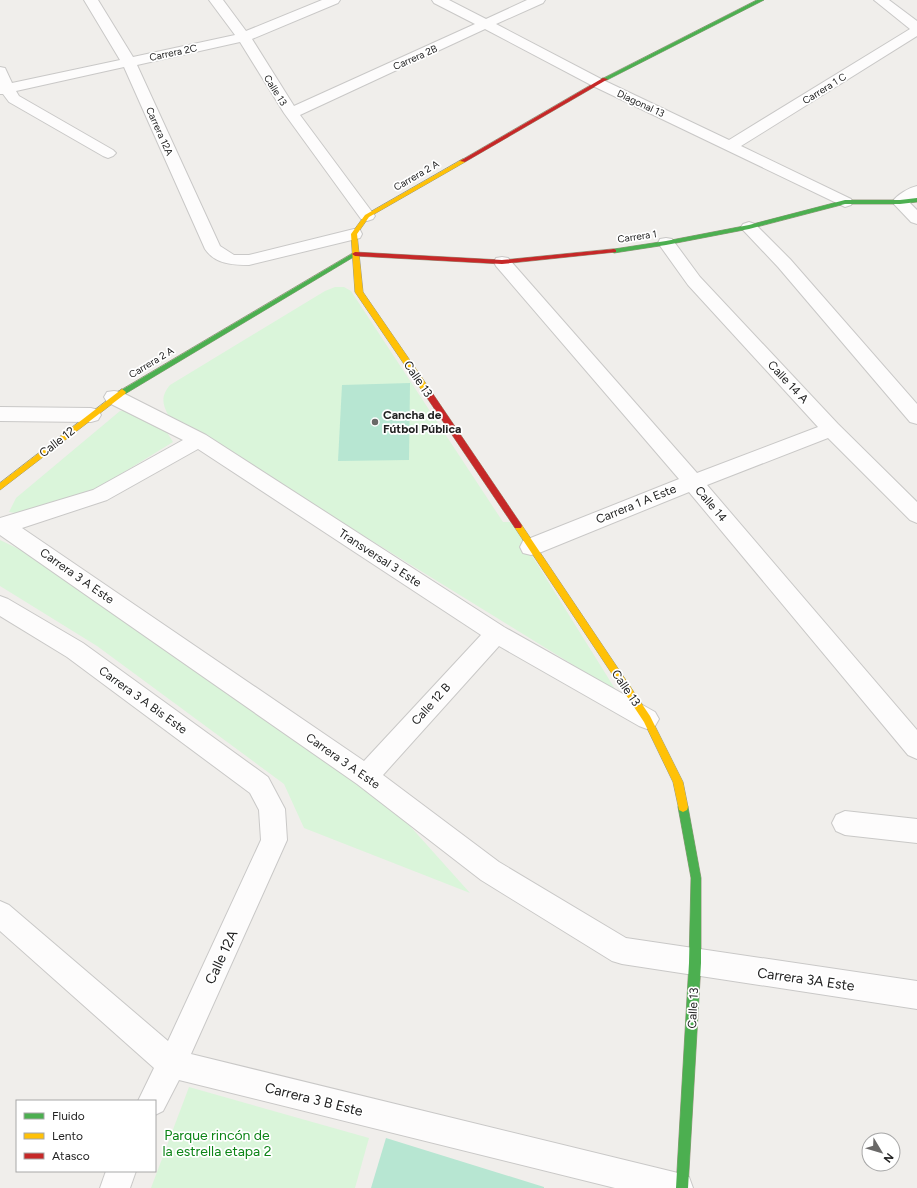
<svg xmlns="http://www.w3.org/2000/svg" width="917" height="1188" font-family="Figtree,sans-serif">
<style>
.park{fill:#daf5da}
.pitch{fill:#b7e6d2}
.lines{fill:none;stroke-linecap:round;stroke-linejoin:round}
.street-casing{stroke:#c9c8c7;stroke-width:2}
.fast-casing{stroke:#999a82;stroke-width:1}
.slow-casing{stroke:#999a82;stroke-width:1}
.jam-casing{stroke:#999a82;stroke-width:1}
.street{fill:#fdfcfc;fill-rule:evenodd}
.fast{fill:#4caf50;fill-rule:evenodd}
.slow{fill:#ffc107;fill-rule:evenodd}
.jam{fill:#c62828;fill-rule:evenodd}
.poi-dot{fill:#6a6968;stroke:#fff;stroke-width:1.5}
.labels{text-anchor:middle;stroke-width:3.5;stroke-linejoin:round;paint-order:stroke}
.far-street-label{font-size:10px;fill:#222;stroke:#fff}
.street-label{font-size:12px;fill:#222;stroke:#fff}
.poi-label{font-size:12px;font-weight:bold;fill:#222;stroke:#fff;text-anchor:start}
.near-street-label{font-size:14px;fill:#222;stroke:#fff}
.near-park-label{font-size:14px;fill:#0c8416;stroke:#fff}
</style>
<rect width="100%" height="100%" fill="#f0eeeb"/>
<g class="park">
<path d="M335 287H344L351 291 503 522H511L617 692 168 415C162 403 161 396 170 385L325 291Z"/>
<polygon points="129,410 163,426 173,442 98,488 22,514 9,512 16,498 120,411"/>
<polygon points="0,540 27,553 375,787 470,893 304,828 284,784 97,646 0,586"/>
<polygon points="189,1087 369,1138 355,1188 151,1188"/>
</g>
<g class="pitch">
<polygon points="410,383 409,460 338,461 342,385"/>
<polygon points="386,1138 544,1187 544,1188 371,1188"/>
</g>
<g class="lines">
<g class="street-casing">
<g id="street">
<path d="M84 0H98L133 57 235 35 209 0H223L246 31 322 0H340L338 3 252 39 294 106 475 24 434 3 432 0H449L486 19 527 0H545L543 3 496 24 603 80 729 140 910 29 874 0H889L917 21V36L741 146 851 199 853 202 851 205 845 207 593 86 485 29 300 115 375 216 373 219 367 221 361 219 284 113 240 42 137 65 220 246 234 255H249L354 229 360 230 362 234 360 238 249 265C232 265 215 264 205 249L124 67 16 91 19 96 113 150 116 153 113 156 108 158 103 156 9 102 3 94H0V67L5 68 12 83 120 60Z"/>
<path d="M917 186V198L910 203 917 210V224L911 222 892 202C897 195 908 188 917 186Z"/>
<polygon points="749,222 755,224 790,259 917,404 917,424 910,422 778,267 743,230 741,227 743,224"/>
<polygon points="666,238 672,239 700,277 838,424 917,502 917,523 910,520 828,438 707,485 917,730 917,759 908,755 689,492 539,553 531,555 523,553 520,547 523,541 679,479 496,266 494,262 496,258 502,257 508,258 697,473 818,427 688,285 658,243 660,239"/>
<path d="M114 391 121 392 206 435 504 627 655 712 659 719 655 726 647 729 639 726 499 646 383 775 499 862 626 938 917 981V1009L622 964 612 961 481 880 357 784 0 535V518L93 490 183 440 107 402 104 397 107 392ZM198 449 481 635 364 761 22 528 107 500Z"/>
<polygon points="0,407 91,408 98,410 101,415 98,420 91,422 0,421"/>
<polygon points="0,596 8,599 83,643 268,777 285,809 287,840 191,1054 678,1173 689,1177 693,1188 615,1188 179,1080 163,1111 155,1115 155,1101 138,1101 154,1068 0,931 0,901 9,905 168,1041 261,840 259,810 250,793 67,657 0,616"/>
<polygon points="845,811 917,819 917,843 845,835 836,831 832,823 836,815"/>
<polygon points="106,1171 136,1171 130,1188 100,1188"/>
</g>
</g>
<g class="fast-casing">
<g id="fast">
<polygon points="757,0 764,0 607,80 602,79"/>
<polygon points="917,198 917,202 900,204 845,204 749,229 666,245 614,253 611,251 614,249 666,241 749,225 845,200 900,200"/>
<polygon points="355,252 358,254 357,255 125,394 122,395 118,392"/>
<polygon points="683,802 687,804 688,807 701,878 701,963 688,1188 676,1188 689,963 691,878 678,807 679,804"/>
</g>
</g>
<g class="slow-casing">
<g id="slow">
<polygon points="463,159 466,161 465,162 369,217 357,234 363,292 429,388 430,390 426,393 423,392 355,292 351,234 365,215"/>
<polygon points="122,389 126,392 125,394 0,490 0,483"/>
<polygon points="518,523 521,524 650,716 683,782 688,807 687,810 683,812 679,810 673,782 644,722 515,528 514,526 515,524"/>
</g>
</g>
<g class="jam-casing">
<g id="jam">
<polygon points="603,78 608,79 465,162 460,161"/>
<polygon points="614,249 616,250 616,252 502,264 355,256 352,254 355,252 502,260"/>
<polygon points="426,387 429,388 521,524 522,526 521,528 515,528 423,392 422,390"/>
</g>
</g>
<use href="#street" class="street"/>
<use href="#fast" class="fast"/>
<use href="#slow" class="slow"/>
<use href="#jam" class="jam"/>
</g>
<circle class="poi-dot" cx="375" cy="422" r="4"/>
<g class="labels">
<g class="far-street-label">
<text transform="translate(173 52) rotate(-12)" y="4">Carrera 2C</text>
<text transform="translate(415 57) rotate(-24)" y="4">Carrera 2B</text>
<text transform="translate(824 88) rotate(-32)" y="4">Carrera 1 C</text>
<text transform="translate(276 90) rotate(58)" y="4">Calle 13</text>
<text transform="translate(641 103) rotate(25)" y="4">Diagonal 13</text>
<text transform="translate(160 131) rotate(66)" y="4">Carrera 12A</text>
<text transform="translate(416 175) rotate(-30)" y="4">Carrera 2 A</text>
<text transform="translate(637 236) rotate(-8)" y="4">Carrera 1</text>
<text transform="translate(151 362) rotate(-31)" y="4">Carrera 2 A</text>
</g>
<g class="street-label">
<text transform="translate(418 379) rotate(56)" y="4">Calle 13</text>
<text transform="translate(788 382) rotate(47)" y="4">Calle 14 A</text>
<text transform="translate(57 442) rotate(-38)" y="4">Calle 12</text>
<text transform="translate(636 504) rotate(-22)" y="4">Carrera 1 A Este</text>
<text transform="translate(711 504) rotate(50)" y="4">Calle 14</text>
<text transform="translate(380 558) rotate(33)" y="4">Transversal 3 Este</text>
<text transform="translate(77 576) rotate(35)" y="4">Carrera 3 A Este</text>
<text transform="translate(626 688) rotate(56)" y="4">Calle 13</text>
<text transform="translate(143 700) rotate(36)" y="4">Carrera 3 A Bis Este</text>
<text transform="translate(431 704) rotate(-48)" y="4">Calle 12 B</text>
<text transform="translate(343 761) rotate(35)" y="4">Carrera 3 A Este</text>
<text transform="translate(693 1008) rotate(-87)" y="4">Calle 13</text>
</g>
<g class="poi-label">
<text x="383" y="419">Cancha de<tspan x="383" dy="14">Fútbol Pública</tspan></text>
</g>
<g class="near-street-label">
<text transform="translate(221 957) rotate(-65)" y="5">Calle 12A</text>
<text transform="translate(806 979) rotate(8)" y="5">Carrera 3A Este</text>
<text transform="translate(314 1099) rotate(14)" y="5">Carrera 3 B Este</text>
</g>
<g class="near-park-label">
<text x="217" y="1140">Parque rincón de<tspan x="217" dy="16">la estrella etapa 2</tspan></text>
</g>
</g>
<rect x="16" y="1100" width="140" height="72" fill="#ffffff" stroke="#a7a7a7"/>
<rect x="24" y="1113" width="20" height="6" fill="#4caf50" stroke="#a7a7a7"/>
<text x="52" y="1120" font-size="12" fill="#222222">Fluido</text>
<rect x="24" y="1133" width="20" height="6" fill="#ffc107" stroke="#a7a7a7"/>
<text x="52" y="1140" font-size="12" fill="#222222">Lento</text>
<rect x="24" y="1153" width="20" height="6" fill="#c62828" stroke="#a7a7a7"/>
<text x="52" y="1160" font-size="12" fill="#222222">Atasco</text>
<g transform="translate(881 1152) rotate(128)"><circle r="19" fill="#ffffff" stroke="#a7a7a7"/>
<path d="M0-3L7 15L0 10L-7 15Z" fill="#6a6968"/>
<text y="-6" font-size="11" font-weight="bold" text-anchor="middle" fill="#222222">N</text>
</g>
</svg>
